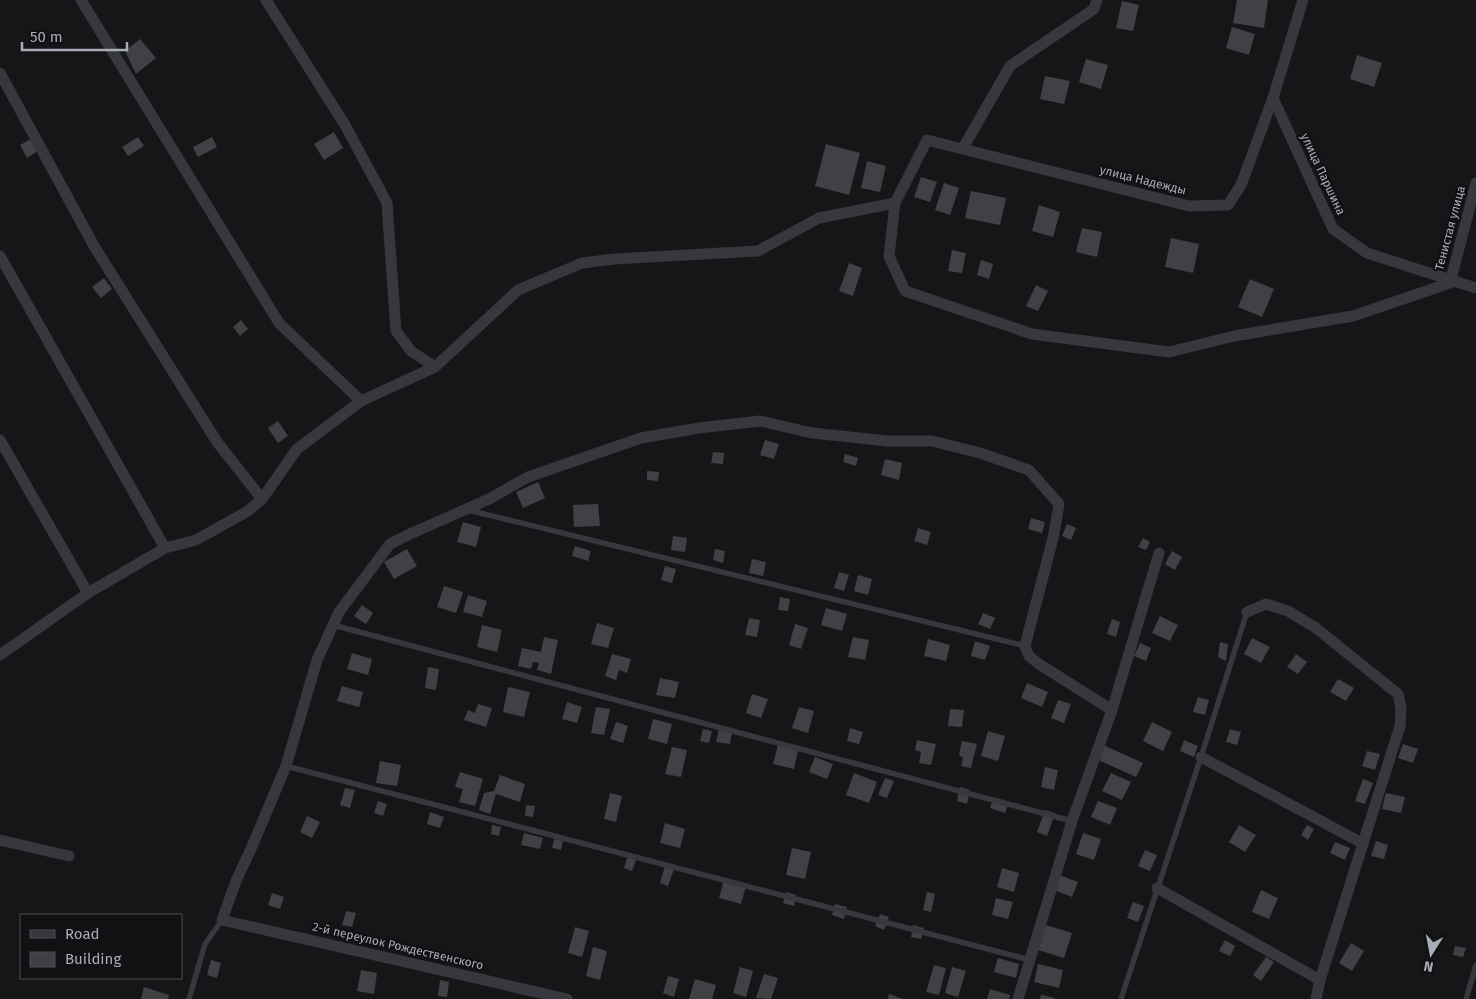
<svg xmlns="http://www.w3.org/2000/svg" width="1476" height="999" font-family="'Fira Sans',sans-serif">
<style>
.building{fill:#404145}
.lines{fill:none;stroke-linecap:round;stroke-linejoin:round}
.lane{stroke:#37383d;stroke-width:5.5}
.street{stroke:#37383d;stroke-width:11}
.labels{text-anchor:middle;stroke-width:4.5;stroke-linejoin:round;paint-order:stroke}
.street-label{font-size:12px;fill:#a8adb8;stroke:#111113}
</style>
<rect width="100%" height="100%" fill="#161618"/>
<g class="building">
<polygon points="1237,0 1268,0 1264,28 1233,23"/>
<polygon points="1122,1 1139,5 1133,31 1116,28"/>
<polygon points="1232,27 1255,34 1249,55 1226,48"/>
<polygon points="140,39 156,58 136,74 125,51"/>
<polygon points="1357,55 1382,63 1374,87 1350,79"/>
<polygon points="1086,59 1108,65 1101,89 1079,82"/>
<polygon points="1045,76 1070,81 1064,104 1040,99"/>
<polygon points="334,132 343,148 324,160 314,144"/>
<polygon points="138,137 144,146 128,156 122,147"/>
<polygon points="212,137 217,147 198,157 193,147"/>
<polygon points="31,139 38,151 27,158 20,145"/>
<polygon points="826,144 860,153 849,195 815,186"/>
<polygon points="867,161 886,166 880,192 861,188"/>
<polygon points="921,177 937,182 930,202 914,197"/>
<polygon points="944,183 959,188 950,215 935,210"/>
<polygon points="971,191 1006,198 1000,225 965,218"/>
<polygon points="1039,205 1060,212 1053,237 1032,231"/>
<polygon points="1082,228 1102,232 1097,257 1076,252"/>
<polygon points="1171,238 1199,244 1193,273 1165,267"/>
<polygon points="952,250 966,253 962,273 948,271"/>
<polygon points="981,260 993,264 989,279 977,275"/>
<polygon points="849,263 862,268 853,296 839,291"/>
<polygon points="104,278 112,289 101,298 92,287"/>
<polygon points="1250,279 1274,289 1262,317 1238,307"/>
<polygon points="1036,285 1048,291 1038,311 1026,306"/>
<polygon points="241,320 248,329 240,336 233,327"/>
<polygon points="278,421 288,436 278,443 268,428"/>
<polygon points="765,440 779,444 774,459 760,455"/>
<polygon points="713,452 724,453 723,464 711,463"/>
<polygon points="845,454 858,458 856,466 843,462"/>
<polygon points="885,459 902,463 899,480 881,475"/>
<polygon points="647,471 659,472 658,481 647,480"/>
<polygon points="538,482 545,498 523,508 516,492"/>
<polygon points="598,504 600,526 574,527 573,505"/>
<polygon points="1031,518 1045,522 1042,533 1028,529"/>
<polygon points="463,522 481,527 476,547 457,542"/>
<polygon points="1067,524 1076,528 1071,540 1062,536"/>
<polygon points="918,528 931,532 927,545 914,541"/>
<polygon points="673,536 687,538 685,552 671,550"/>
<polygon points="1143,538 1150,542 1146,550 1138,547"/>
<polygon points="575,546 591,551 588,561 572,556"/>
<polygon points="407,549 417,566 394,579 384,562"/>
<polygon points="715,549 725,551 723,563 713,560"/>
<polygon points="1172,551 1182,557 1175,570 1165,564"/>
<polygon points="752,559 766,562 763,576 749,573"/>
<polygon points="665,566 676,569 672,583 661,580"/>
<polygon points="839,572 849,575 844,591 834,588"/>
<polygon points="858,575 872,579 868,595 854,591"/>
<polygon points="444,586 463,592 456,613 437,607"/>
<polygon points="468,595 487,601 482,617 463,612"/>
<polygon points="780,597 790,599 788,611 778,610"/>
<polygon points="362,605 373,613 366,624 354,616"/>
<polygon points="826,608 847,614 842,631 821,625"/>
<polygon points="983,613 995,618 990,629 978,624"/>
<polygon points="1160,616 1178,625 1170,641 1152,633"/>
<polygon points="749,618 760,620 757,637 745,635"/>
<polygon points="1112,619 1120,622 1116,637 1107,634"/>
<polygon points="597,623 614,628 608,648 591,644"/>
<polygon points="795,624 808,628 801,649 789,645"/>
<polygon points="482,625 502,630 497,652 477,647"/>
<polygon points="544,637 558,640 551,674 537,670 539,663 533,662 531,669 518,666 522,648 541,652"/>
<polygon points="853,637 869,640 865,660 848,657"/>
<polygon points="1252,638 1270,647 1261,663 1244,654"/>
<polygon points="928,639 950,645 946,661 924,656"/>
<polygon points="975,641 990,646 985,660 971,656"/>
<polygon points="1220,642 1228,644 1226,661 1218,657"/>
<polygon points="1140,643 1151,648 1146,661 1134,656"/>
<polygon points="352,653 372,659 368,675 347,669"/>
<polygon points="612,654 631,659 627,673 619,670 616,680 605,676"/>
<polygon points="1296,654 1307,662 1298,674 1287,667"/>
<polygon points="428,667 439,669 436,690 425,688"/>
<polygon points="660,678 679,682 675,698 656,695"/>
<polygon points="1338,679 1354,688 1346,701 1330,692"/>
<polygon points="1027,683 1048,692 1042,707 1021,698"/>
<polygon points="342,686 363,692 359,707 337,701"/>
<polygon points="508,687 530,692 524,717 503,712"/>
<polygon points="752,694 768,699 761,718 746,713"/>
<polygon points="1198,697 1209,700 1205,715 1193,712"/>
<polygon points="1058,700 1071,704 1064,723 1051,718"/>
<polygon points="567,702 582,707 577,723 562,719"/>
<polygon points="478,704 492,708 486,727 464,720 468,710 475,713"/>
<polygon points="596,707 610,709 604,735 591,733"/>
<polygon points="799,707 814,711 808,733 792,728"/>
<polygon points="950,709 964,710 962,727 948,726"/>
<polygon points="653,719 672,724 667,744 648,739"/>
<polygon points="616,722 628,726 623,743 610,739"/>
<polygon points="1152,722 1172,732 1163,751 1143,741"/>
<polygon points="850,728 863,732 859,744 847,741"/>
<polygon points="703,729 712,731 709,743 700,741"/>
<polygon points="719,729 732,732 730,744 716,742"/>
<polygon points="1230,729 1241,732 1237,745 1226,742"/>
<polygon points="988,731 1005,736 998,761 981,756"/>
<polygon points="917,740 936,744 931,765 919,763 921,752 915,750"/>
<polygon points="1184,740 1198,746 1194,757 1180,751"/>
<polygon points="962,741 977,744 971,768 961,766 963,758 959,755"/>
<polygon points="1101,744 1143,763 1136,777 1094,758"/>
<polygon points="1403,744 1418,749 1413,763 1398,758"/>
<polygon points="778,745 798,751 794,769 773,764"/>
<polygon points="672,747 687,750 681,777 665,774"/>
<polygon points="1367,751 1380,754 1375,770 1362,766"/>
<polygon points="815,757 833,764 827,779 809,772"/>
<polygon points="380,761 401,765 397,786 376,783"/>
<polygon points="1045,767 1058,770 1054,790 1041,787"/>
<polygon points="460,772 483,779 475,806 459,802 463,789 455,787"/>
<polygon points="854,773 877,782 869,803 846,795"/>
<polygon points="1111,773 1131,782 1122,800 1102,791"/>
<polygon points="500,775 525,784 520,802 496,794 490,814 479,810 484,793 494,791"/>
<polygon points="885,778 894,781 887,798 878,795"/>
<polygon points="1363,779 1373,783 1365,804 1355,801"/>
<polygon points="960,787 970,790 967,804 957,801"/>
<polygon points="345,788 355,790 350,808 340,805"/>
<polygon points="610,793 622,796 616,822 604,819"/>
<polygon points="1386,793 1405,797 1401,813 1382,809"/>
<polygon points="994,797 1009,802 1005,813 990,808"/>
<polygon points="378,801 387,804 383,816 374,813"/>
<polygon points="1098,801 1117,808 1110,825 1091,817"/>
<polygon points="526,805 535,806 533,817 525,816"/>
<polygon points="1045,810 1055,813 1047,836 1037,832"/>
<polygon points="430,812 444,817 440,828 427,824"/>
<polygon points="307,816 320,822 312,838 300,832"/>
<polygon points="665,823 685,829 680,848 660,843"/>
<polygon points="492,825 501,827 499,836 491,834"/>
<polygon points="1239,825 1256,835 1245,852 1229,842"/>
<polygon points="1307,825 1314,829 1308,840 1301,835"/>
<polygon points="524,833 543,838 540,849 521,845"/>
<polygon points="1083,833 1101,839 1094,860 1076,854"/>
<polygon points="554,839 563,841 561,850 552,848"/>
<polygon points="1376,841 1388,845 1384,859 1371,856"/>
<polygon points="1335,842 1350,848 1345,860 1330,853"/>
<polygon points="792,848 811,852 805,879 786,875"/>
<polygon points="1145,850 1157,855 1150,871 1138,866"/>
<polygon points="628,856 636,860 632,871 624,868"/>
<polygon points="665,866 674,869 668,886 660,883"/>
<polygon points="1002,868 1019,873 1014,892 997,887"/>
<polygon points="1059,875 1078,882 1072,897 1054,890"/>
<polygon points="724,880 746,886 741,904 719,898"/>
<polygon points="1261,890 1278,898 1269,919 1252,912"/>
<polygon points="786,892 796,895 794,906 783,903"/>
<polygon points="927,892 935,894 931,912 923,910"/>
<polygon points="272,893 284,897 280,909 268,905"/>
<polygon points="996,898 1013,902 1008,919 992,915"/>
<polygon points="1133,902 1144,906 1138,922 1127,918"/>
<polygon points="835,904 847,907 844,919 832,915"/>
<polygon points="346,911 356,913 352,927 342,925"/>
<polygon points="880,914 889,917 884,930 875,926"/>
<polygon points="913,925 924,928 921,939 911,937"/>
<polygon points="1046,925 1072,933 1064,958 1038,950"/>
<polygon points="575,927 589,931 582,957 568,953"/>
<polygon points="1225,940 1235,946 1230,956 1219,951"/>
<polygon points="1351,943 1364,951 1352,971 1339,963"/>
<polygon points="1455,946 1466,948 1463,957 1453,955"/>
<polygon points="593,947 607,951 600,980 586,976"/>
<polygon points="1266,957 1274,962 1261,981 1253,975"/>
<polygon points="998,958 1019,964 1016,978 994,972"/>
<polygon points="211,960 221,963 217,978 207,975"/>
<polygon points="1038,964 1063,970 1059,988 1034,982"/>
<polygon points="934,965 946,968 939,995 926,992"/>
<polygon points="740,967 753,971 746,997 733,993"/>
<polygon points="952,967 966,971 958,997 945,993"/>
<polygon points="361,970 377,973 374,994 357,991"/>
<polygon points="764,974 778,978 771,999 756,998"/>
<polygon points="668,976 679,979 674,997 663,993"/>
<polygon points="695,979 716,985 712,999 689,999"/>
<polygon points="440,980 449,982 447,997 438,996"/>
<polygon points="144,987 169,995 168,999 141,999"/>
<polygon points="990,989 1010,995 1009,999 987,999"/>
<polygon points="889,994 903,999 888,999"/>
<polygon points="1041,995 1055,998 1055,999 1040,999"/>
</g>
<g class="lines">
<g class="lane">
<polyline points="468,510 1025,646"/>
<polyline points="333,625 1072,821"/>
<polyline points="286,766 1030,960"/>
<polyline points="189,999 205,944 222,920"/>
<polyline points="1121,999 1201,757 1247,612"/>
<polyline points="1466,999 1476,965"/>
</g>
<g class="street">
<polyline points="81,0 279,323 361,401"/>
<polyline points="266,0 345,125 387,203 396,331 411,351 435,367"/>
<polyline points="0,73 94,246 217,442 262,499"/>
<polyline points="1273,98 1333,229 1367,253 1476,288"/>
<polyline points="963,148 1010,66 1094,9 1097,0"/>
<polyline points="895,203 889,256 905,291 1032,334 1169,352 1234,336 1353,316 1456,281"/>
<polyline points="0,256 165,548"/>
<polyline points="1451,279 1476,183"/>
<polyline points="0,440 88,593"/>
<polyline points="1247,612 1266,604 1288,611 1316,628 1398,694 1401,708 1400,726 1320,980 1316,999"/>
<polyline points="0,655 88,593 165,548 196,540 248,511 262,499 297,449 361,401 435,367 518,290 582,263 614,259 758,251 819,218 895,203 927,140 1189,206 1228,205 1241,185 1273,98 1303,0"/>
<polyline points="1201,757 1362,843"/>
<polyline points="0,840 69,856"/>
<polyline points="1157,888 1320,980"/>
<polyline points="567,999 222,920 236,881 250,851 286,766 317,660 339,612 390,544 410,534 489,499 528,477 641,438 699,428 760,421 812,433 888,441 932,441 980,453 1029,470 1059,504 1054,534 1025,646 1029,656 1039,664 1112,710"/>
<polyline points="1018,999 1072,821 1112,710 1159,553"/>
</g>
</g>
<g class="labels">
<g class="street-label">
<text transform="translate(1323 174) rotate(65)" y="4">улица Паршина</text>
<text transform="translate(1143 180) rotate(14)" y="4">улица Надежды</text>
<text transform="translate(1450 228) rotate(-75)" y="4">Тенистая улица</text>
<text transform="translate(398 946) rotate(13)" y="4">2-й переулок Рождественского</text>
</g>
</g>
<rect x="20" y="914" width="162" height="65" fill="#111113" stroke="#4d4f55"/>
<rect x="30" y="930" width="25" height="8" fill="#37383d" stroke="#4d4f55"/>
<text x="65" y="939" font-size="15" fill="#a8adb8">Road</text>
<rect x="30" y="952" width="25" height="15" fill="#404145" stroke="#4d4f55"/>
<text x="65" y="964" font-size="15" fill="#a8adb8">Building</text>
<g transform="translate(1431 954) rotate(191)" stroke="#111113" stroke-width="4" paint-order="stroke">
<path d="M0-4L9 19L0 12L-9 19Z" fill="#a8adb8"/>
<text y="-8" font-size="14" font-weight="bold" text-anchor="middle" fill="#a8adb8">N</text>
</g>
<path d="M22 42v8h105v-8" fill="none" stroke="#a8adb8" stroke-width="2.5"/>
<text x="30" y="42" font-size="15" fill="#a8adb8" stroke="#111113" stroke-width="4" paint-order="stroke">50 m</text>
</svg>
